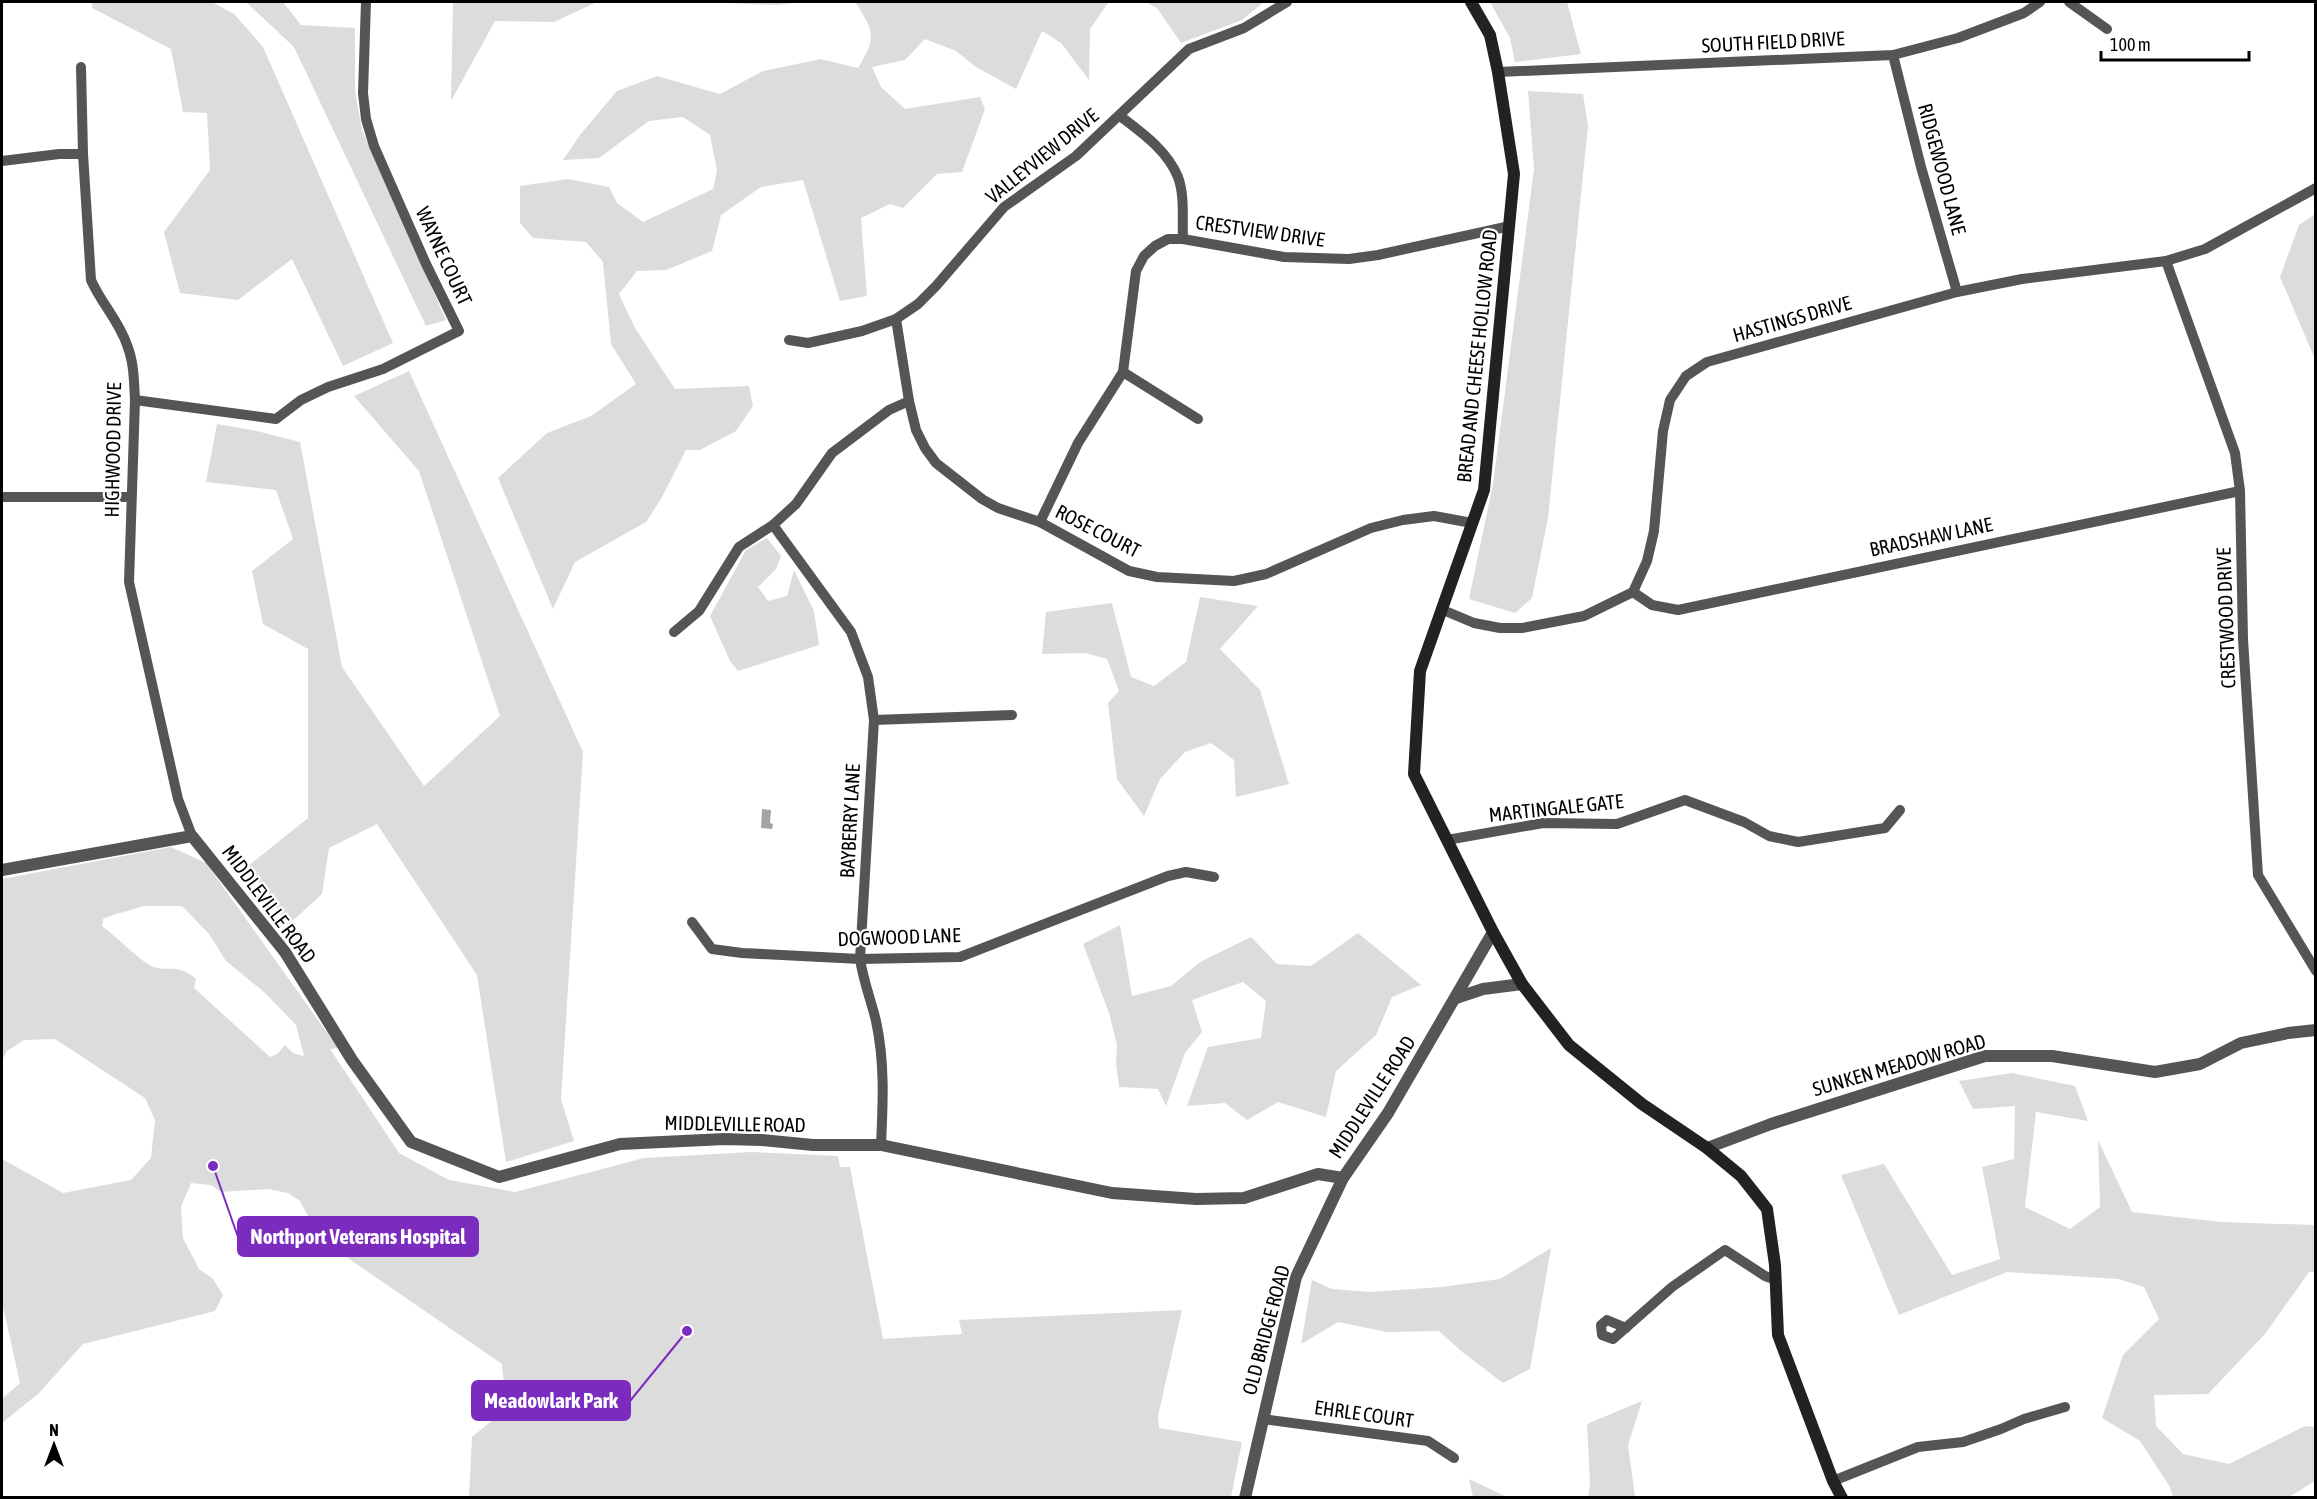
<svg xmlns="http://www.w3.org/2000/svg" width="2317" height="1499" font-family="'Asap Condensed',sans-serif">
<style>
.green{fill:#dcdcdc;fill-rule:evenodd}
.water{fill:#a3a3a3}
.lines{fill:none;stroke-linecap:round;stroke-linejoin:round}
.minor{stroke:#555;stroke-width:10}
.tertiary{stroke:#555;stroke-width:12}
.secondary{stroke:#222;stroke-width:12}
.labels{text-anchor:middle;stroke-width:4.5;stroke-linejoin:round;paint-order:stroke}
.street-label{font-size:20px;fill:#000;stroke:#fff}
.leader{fill:none;stroke:#7b2cbf;stroke-width:2}
.callout-dot{fill:#7b2cbf;stroke:#fff;stroke-width:2}
.callout{fill:#7b2cbf;stroke:#7b2cbf;stroke-width:2}
.callout-label{font-size:21px;text-anchor:middle;font-weight:bold;fill:#fff}
</style>
<rect width="100%" height="100%" fill="#fff"/>
<g class="green">
<polygon points="92,2 212,2 234,14 263,47 393,343 343,366 292,259 238,300 180,293 164,232 210,170 207,113 183,112 171,49 92,8"/>
<polygon points="246,2 283,2 301,25 355,28 355,91 362,130 446,320 426,326 294,47"/>
<polygon points="453,2 597,2 554,22 495,21 451,101"/>
<polygon points="700,2 802,2 776,5"/>
<path d="M855 2H1126L1108 3 1090 29 1089 80 1061 43 1042 31 1016 89 976 67 956 51 925 39 905 60 872 67 881 87 905 109 980 97 985 109 962 172 937 174 903 208 890 204 861 218 867 296 840 301 803 180 761 187 721 215 712 251 666 270 637 271 619 294 635 328 675 389 749 386 753 406 736 431 700 450H686L661 499 646 522 575 562 553 609 498 478 547 433 591 416 636 384 611 344 603 262 586 242 533 238 520 223V186L568 179 609 187 617 203 643 222 713 189 717 171 710 135 683 117 649 121 599 158 563 160 580 135 617 91 657 76 720 94 763 71 821 59 858 68C877 37 874 31 855 2Z"/>
<polygon points="1146,2 1264,2 1242,20 1181,43 1157,8"/>
<polygon points="1490,2 1567,2 1581,54 1515,62 1510,38"/>
<polygon points="1528,91 1583,94 1588,126 1548,518 1532,598 1515,613 1469,599 1493,484 1534,169"/>
<polygon points="2315,214 2315,359 2280,277 2299,225"/>
<polygon points="409,371 583,752 561,1099 574,1141 506,1162 477,975 377,824 329,848 322,894 288,925 248,866 308,818 308,649 263,624 252,571 293,539 276,490 206,482 217,424 257,431 300,442 342,667 424,786 500,716 419,471 354,396"/>
<polygon points="767,538 781,556 776,569 758,587 768,601 787,596 794,570 814,611 819,645 738,671 730,661 710,616 746,550"/>
<polygon points="1200,597 1258,606 1220,649 1260,690 1289,784 1236,797 1234,760 1211,743 1185,752 1160,779 1144,816 1117,779 1108,703 1119,691 1107,659 1085,653 1042,654 1046,612 1112,603 1131,677 1154,686 1186,662"/>
<path d="M171 847 206 863 338 1048 330 1049 399 1153 449 1180 515 1192 644 1158 751 1152 838 1156 840 1167H850L883 1339 962 1334 959 1320 1182 1310 1158 1416 1159 1428 1242 1442 1231 1497H469L472 1437 506 1409 502 1364 320 1239 300 1201 288 1193 268 1189 221 1192 211 1185 191 1183 181 1207 183 1238 199 1269 213 1279 223 1295 215 1311 83 1344 39 1393 2 1423V1399L20 1383 2 1302V1159L63 1193 131 1180 151 1158 155 1120 145 1098 55 1039 24 1040 7 1051 2 1060V879ZM143 906H182L209 934 226 961 264 992 296 1025 304 1056 293 1053 285 1045 277 1054 270 1057 194 988 196 979C177 962 168 973 151 966 141 961 113 934 102 926L103 919C116 913 130 911 143 906Z"/>
<polygon points="1120,925 1132,996 1171,986 1200,962 1251,937 1277,964 1311,966 1358,933 1421,985 1392,997 1376,1035 1336,1071 1326,1117 1278,1102 1247,1120 1225,1103 1187,1106 1208,1047 1261,1038 1266,1001 1243,982 1192,1000 1202,1032 1185,1053 1166,1106 1158,1089 1119,1087 1116,1063 1117,1045 1109,1013 1083,944"/>
<polygon points="2012,1073 2075,1086 2088,1121 2036,1112 2025,1207 2070,1229 2100,1207 2098,1140 2132,1212 2221,1222 2315,1225 2315,1272 2309,1272 2265,1334 2208,1394 2154,1395 2156,1426 2183,1454 2229,1464 2305,1426 2315,1427 2315,1481 2289,1497 2173,1497 2170,1487 2140,1441 2102,1418 2123,1355 2159,1319 2144,1287 2118,1279 2007,1272 1899,1315 1841,1175 1884,1164 1952,1275 2000,1259 1982,1167 2014,1159 2015,1106 1973,1109 1959,1081"/>
<polygon points="1551,1248 1530,1369 1503,1383 1461,1351 1439,1331 1387,1332 1338,1322 1301,1344 1312,1280 1332,1289 1369,1292 1442,1287 1500,1279"/>
<polygon points="1642,1401 1628,1445 1635,1497 1588,1497 1590,1483 1587,1424"/>
<polygon points="1469,1479 1507,1497 1473,1497"/>
</g>
<polygon class="water" points="762,809 771,810 770,823 773,824 772,829 761,828"/>
<g class="lines">
<g class="minor">
<polyline points="2069,2 2107,29"/>
<polyline points="1893,55 1921,167 1957,292"/>
<path d="M81 67 83 154 91 280C101 303 119 321 127 345 134 362 134 382 135 400L129 582 178 799 192 836"/>
<polyline points="1498,72 1893,55 1958,38 2024,13 2040,2"/>
<path d="M1120 116C1142 133 1167 150 1178 177 1185 196 1182 219 1183 239"/>
<polyline points="2,161 59,154 83,154"/>
<polyline points="2166,261 2235,453 2240,491 2243,639 2258,875 2316,971"/>
<polyline points="896,319 909,401 916,430 925,448 936,463 982,499 998,508 1040,522 1129,571 1157,577 1234,581 1266,574 1371,528 1403,520 1434,516 1472,523"/>
<polyline points="789,340 808,343 862,331 896,319 918,304 936,286 1004,207 1076,156 1189,49 1244,28 1287,2"/>
<polyline points="1123,372 1198,419"/>
<polyline points="135,400 276,419 301,400 328,387 383,369 459,331 426,264 374,146 366,119 363,93 366,2"/>
<polyline points="2,497 131,497"/>
<polyline points="1040,522 1078,443 1123,372 1136,271 1144,256 1155,246 1168,239 1183,239 1284,257 1349,259 1378,255 1510,226"/>
<path d="M773 525 851 632 868 677 874 720 860 959C863 980 871 1000 876 1021 885 1062 883 1103 881 1145"/>
<polyline points="1633,592 1652,605 1678,610 2240,491"/>
<polyline points="1443,610 1474,623 1500,628 1522,628 1584,616 1633,592 1647,561 1654,531 1663,431 1670,400 1686,376 1707,362 1957,292 2022,279 2166,261 2205,249 2316,188"/>
<polyline points="674,632 699,611 739,547 773,525 796,504 832,453 889,410 909,401"/>
<polyline points="874,720 1012,715"/>
<polyline points="1447,840 1543,823 1617,824 1685,800 1744,822 1769,836 1798,842 1885,828 1900,810"/>
<polyline points="692,922 712,949 742,953 860,959 960,957 1168,876 1186,872 1214,877"/>
<polyline points="1626,1328 1607,1320 1601,1325 1602,1335 1613,1339 1672,1287 1725,1250 1765,1276 1776,1280"/>
<polyline points="1263,1419 1428,1441 1454,1458"/>
<polyline points="1833,1481 1918,1447 1963,1442 2001,1429 2024,1419 2065,1407"/>
</g>
<g class="tertiary">
<polyline points="2,870 192,836 285,952 352,1060 411,1142 499,1177 620,1144 725,1139 761,1140 813,1145 881,1145 1112,1193 1196,1199 1244,1198 1318,1174 1343,1178 1388,1113 1493,932"/>
<polyline points="1456,998 1483,989 1522,984"/>
<polyline points="1707,1148 1771,1124 1985,1056 2052,1056 2155,1072 2200,1064 2241,1043 2288,1033 2316,1030"/>
<polyline points="1245,1498 1296,1277 1343,1178"/>
</g>
<polyline class="secondary" points="1471,2 1490,35 1498,72 1514,174 1484,490 1420,671 1414,774 1493,932 1522,984 1569,1045 1642,1104 1707,1148 1741,1176 1767,1209 1775,1265 1778,1335 1833,1481 1842,1498"/>
</g>
<g class="labels">
<g class="street-label">
<text transform="translate(1773 42) rotate(-3)" y="7">SOUTH FIELD DRIVE</text>
<text transform="translate(1042 156) rotate(-39)" y="7">VALLEYVIEW DRIVE</text>
<text transform="translate(1942 169) rotate(75)" y="7">RIDGEWOOD LANE</text>
<text transform="translate(1260 231) rotate(8)" y="7">CRESTVIEW DRIVE</text>
<text transform="translate(444 256) rotate(65)" y="7">WAYNE COURT</text>
<text transform="translate(1792 319) rotate(-16)" y="7">HASTINGS DRIVE</text>
<text transform="translate(1477 356) rotate(-84)" y="7">BREAD AND CHEESE HOLLOW ROAD</text>
<text transform="translate(113 450) rotate(-89)" y="7">HIGHWOOD DRIVE</text>
<text transform="translate(1098 531) rotate(27)" y="7">ROSE COURT</text>
<text transform="translate(1931 537) rotate(-12)" y="7">BRADSHAW LANE</text>
<text transform="translate(2226 618) rotate(-92)" y="7">CRESTWOOD DRIVE</text>
<text transform="translate(1556 808) rotate(-6)" y="7">MARTINGALE GATE</text>
<text transform="translate(850 821) rotate(-87)" y="7">BAYBERRY LANE</text>
<text transform="translate(269 904) rotate(53)" y="7">MIDDLEVILLE ROAD</text>
<text transform="translate(899 937) rotate(-2)" y="7">DOGWOOD LANE</text>
<text transform="translate(1899 1065) rotate(-16)" y="7">SUNKEN MEADOW ROAD</text>
<text transform="translate(1372 1097) rotate(-57)" y="7">MIDDLEVILLE ROAD</text>
<text transform="translate(735 1124) rotate(1)" y="7">MIDDLEVILLE ROAD</text>
<text transform="translate(1266 1330) rotate(-75)" y="7">OLD BRIDGE ROAD</text>
<text transform="translate(1364 1414) rotate(8)" y="7">EHRLE COURT</text>
</g>
</g>
<path class="leader" d="M213 1166L238 1237M687 1331L630 1401"/>
<g class="callout-dot">
<circle cx="213" cy="1166" r="6"/>
<circle cx="687" cy="1331" r="6"/>
</g>
<g class="callout">
<rect x="238" y="1217" width="240" height="39" rx="6"/>
<rect x="472" y="1381" width="158" height="39" rx="6"/>
</g>
<g class="callout-label">
<text x="358" y="1244">Northport Veterans Hospital</text>
<text x="551" y="1408">Meadowlark Park</text>
</g>
<rect width="2317" height="1499" fill="none" stroke="#000000" stroke-width="6"/>
<g transform="translate(54 1445)" stroke="#ffffff" stroke-width="4.5" paint-order="stroke">
<path d="M0-4.5L10 22L0 15L-10 22Z" fill="#000000"/>
<text y="-9" font-size="16" font-weight="bold" text-anchor="middle" fill="#000000">N</text>
</g>
<path d="M2101 51v9h148v-9" fill="none" stroke="#000000" stroke-width="3"/>
<text x="2110" y="51" font-size="18" fill="#000000" stroke="#ffffff" stroke-width="4.5" paint-order="stroke">100 m</text>
</svg>
